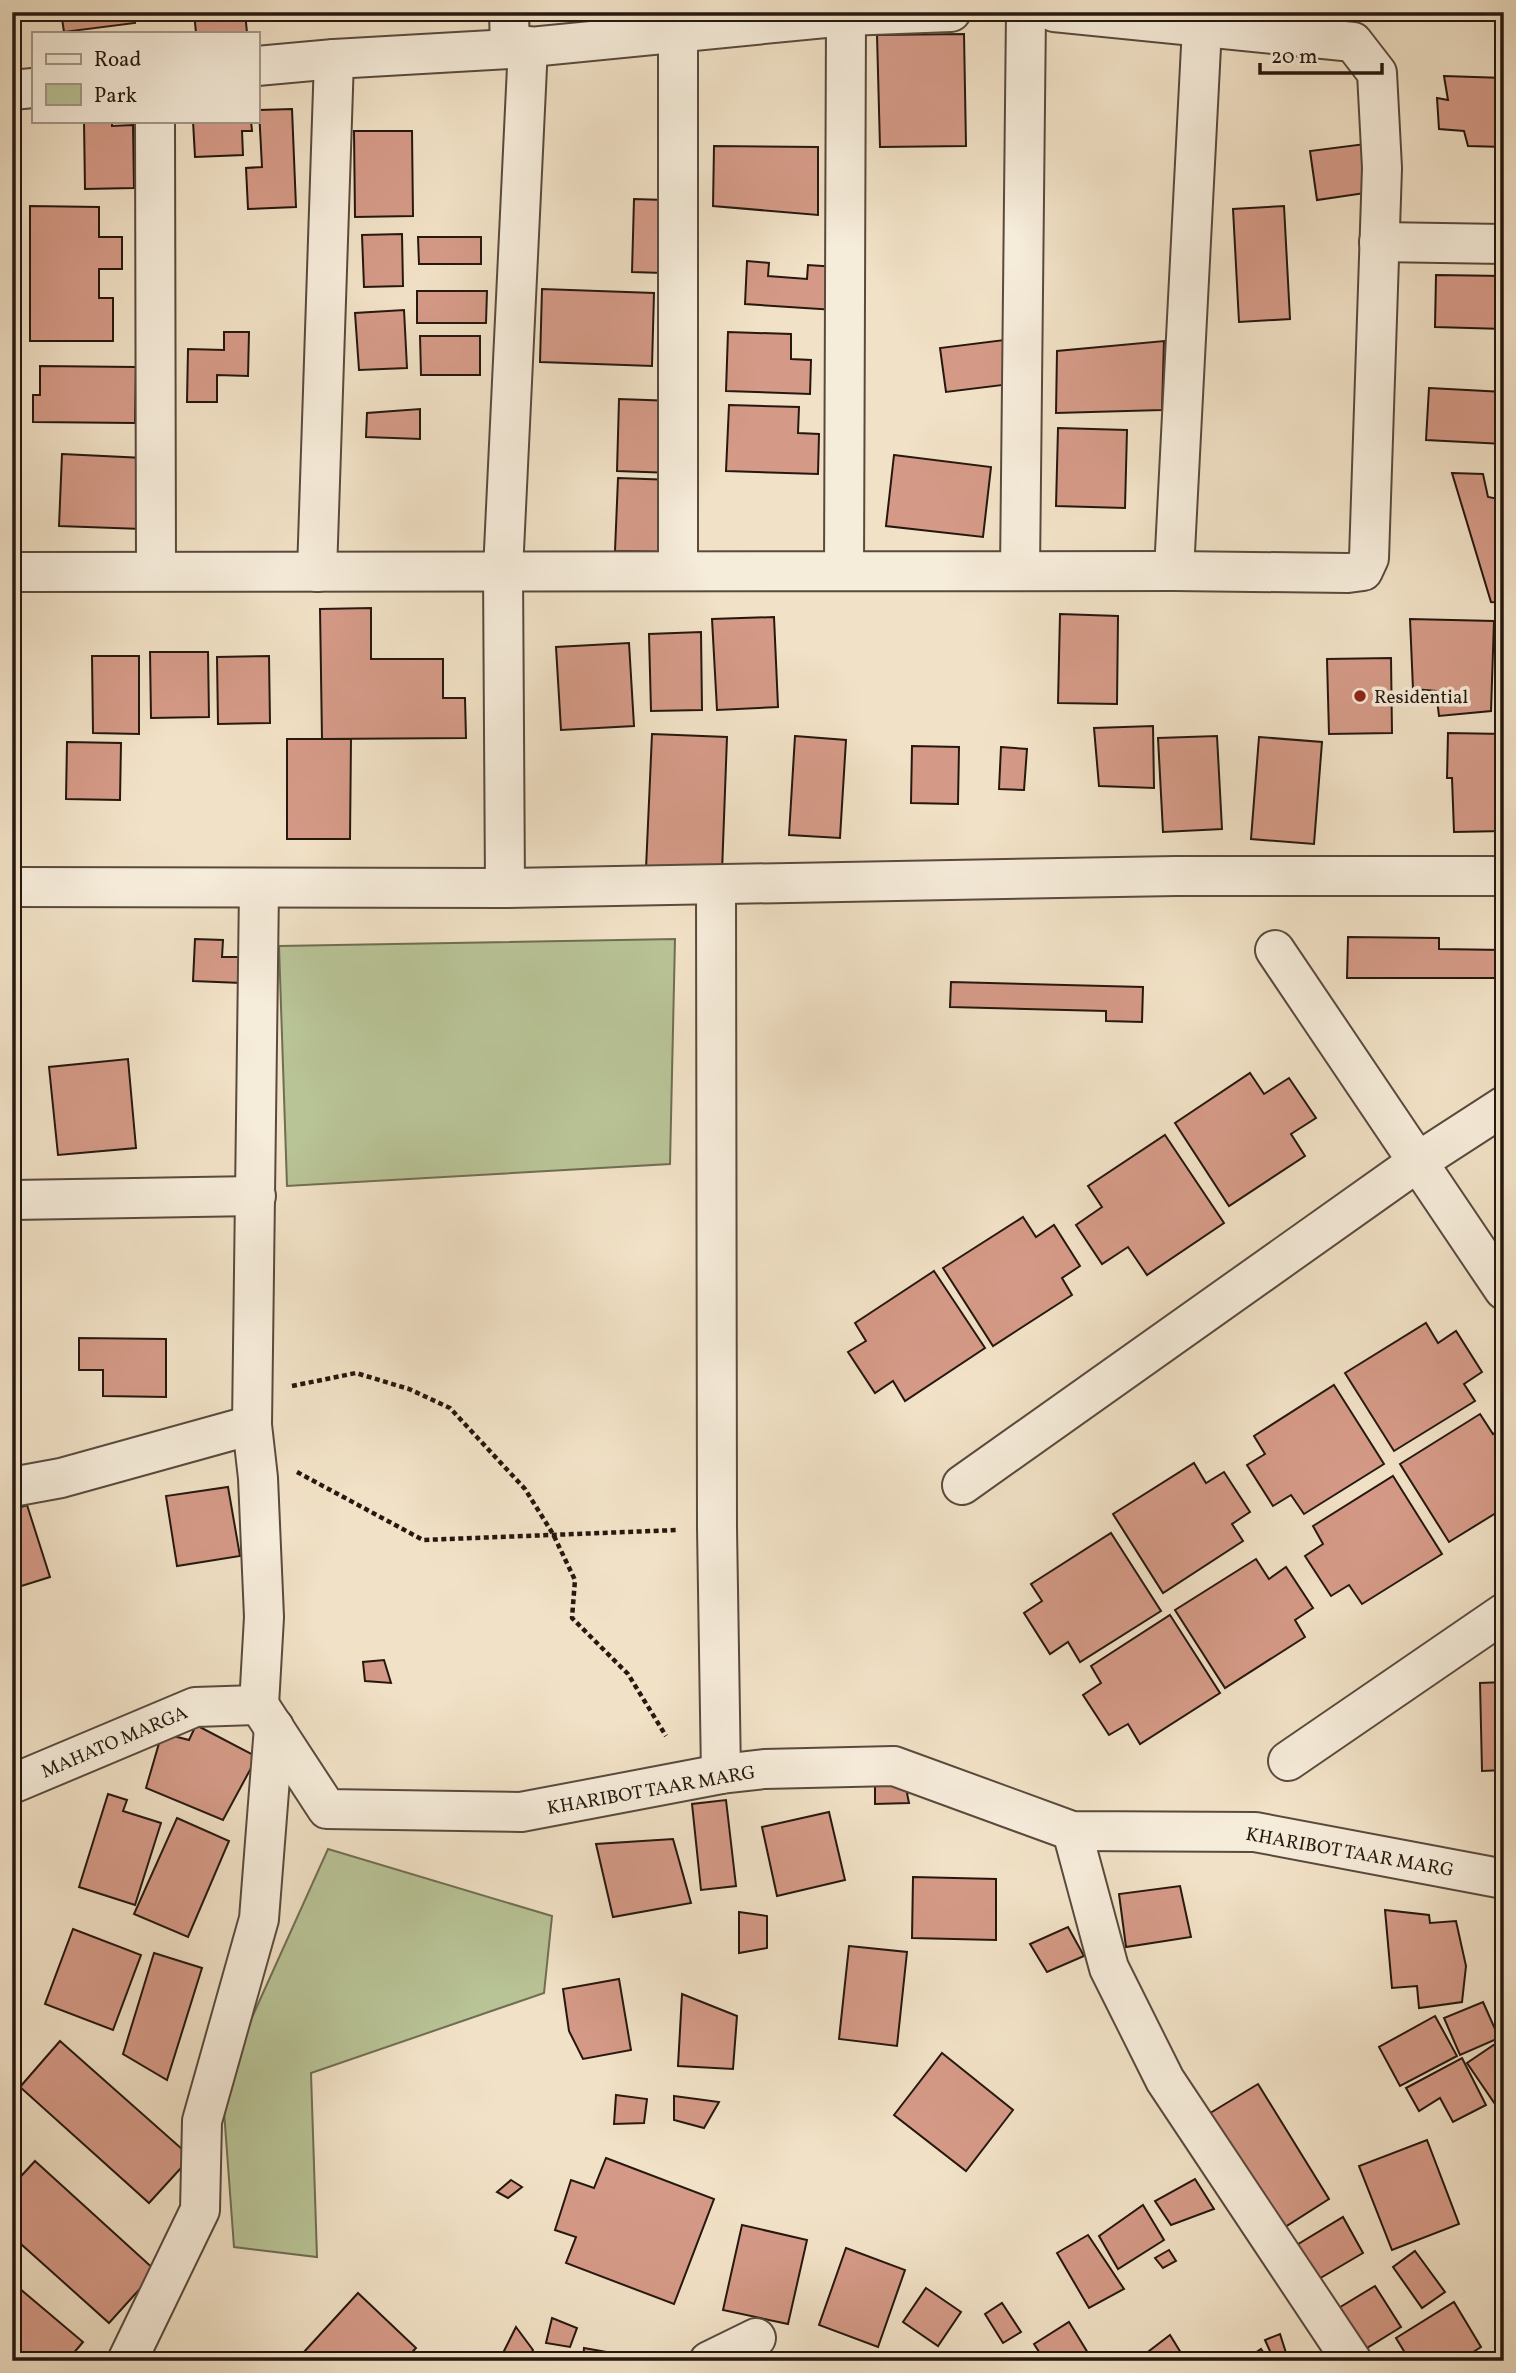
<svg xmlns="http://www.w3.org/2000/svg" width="1516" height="2373" font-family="Vollkorn,serif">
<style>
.green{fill:#b8c396;stroke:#6f6e52;stroke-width:2}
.building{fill:#d59a87;stroke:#26180f;stroke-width:2}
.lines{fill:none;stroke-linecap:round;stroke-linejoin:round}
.minor-casing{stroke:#594a3d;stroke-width:42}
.tertiary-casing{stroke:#594a3d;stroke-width:42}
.path{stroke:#26180f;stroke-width:4.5;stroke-dasharray:5 3.5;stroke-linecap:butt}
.minor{stroke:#f6ecda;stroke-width:38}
.tertiary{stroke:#f6ecda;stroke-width:38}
.poi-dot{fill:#8f2418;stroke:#f6ecda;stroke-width:2.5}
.labels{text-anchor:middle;stroke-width:7;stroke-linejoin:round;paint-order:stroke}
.poi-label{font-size:19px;fill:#26180f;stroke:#f6ecda;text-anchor:start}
.street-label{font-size:19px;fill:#26180f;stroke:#f6ecda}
</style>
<rect width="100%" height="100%" fill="#f1e1c6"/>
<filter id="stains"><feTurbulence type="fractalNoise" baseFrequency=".00286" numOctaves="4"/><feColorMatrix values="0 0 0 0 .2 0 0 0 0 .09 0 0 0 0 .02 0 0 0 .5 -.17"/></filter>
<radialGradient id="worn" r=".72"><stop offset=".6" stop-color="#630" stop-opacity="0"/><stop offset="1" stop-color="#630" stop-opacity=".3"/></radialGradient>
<g class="green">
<polygon points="675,939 670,1164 287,1186 279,946"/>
<polygon points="328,1849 552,1916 544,1993 311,2073 317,2257 234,2247 222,2084"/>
</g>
<g class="building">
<polygon points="61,12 133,12 135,23 64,32"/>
<polygon points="194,12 245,12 247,33 196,33"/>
<polygon points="964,34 966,146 880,147 877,35"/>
<polygon points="1444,76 1504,78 1504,147 1468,146 1464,131 1439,129 1437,98 1448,100"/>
<polygon points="292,109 296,207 248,209 246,168 262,167 259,110"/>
<polygon points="84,121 112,121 112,126 133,125 134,188 85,189"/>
<polygon points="193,121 251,121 252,131 242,131 243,155 195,157"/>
<polygon points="354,131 412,131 413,216 355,217"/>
<polygon points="1365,144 1372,192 1317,200 1310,151"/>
<polygon points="714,146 818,147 818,215 713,206"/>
<polygon points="634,199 665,200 662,273 632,272"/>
<polygon points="30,206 99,207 99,237 122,237 122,269 99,269 99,298 113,298 113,341 30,341"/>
<polygon points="1284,206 1290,319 1239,322 1233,209"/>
<polygon points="402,234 403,286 364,287 362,235"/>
<polygon points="418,237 481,237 481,264 419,264"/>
<polygon points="747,261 769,263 768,276 807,279 808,265 837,267 835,310 745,304"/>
<polygon points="1436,275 1504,276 1504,329 1435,327"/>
<polygon points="542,289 654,293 652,366 540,362"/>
<polygon points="417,291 487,291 486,323 417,323"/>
<polygon points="404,310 407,368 359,370 355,313"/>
<polygon points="224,332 249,332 248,376 217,375 217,402 187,402 188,349 224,350"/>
<polygon points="728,332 791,334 791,359 811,360 810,394 726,391"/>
<polygon points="420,336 480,336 480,375 421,375"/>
<polygon points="1004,340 1011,384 946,392 940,348"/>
<polygon points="1164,341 1162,410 1056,413 1057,351"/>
<polygon points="40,366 136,367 135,423 33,422 33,395 40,395"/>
<polygon points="1429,388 1504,392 1504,444 1426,440"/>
<polygon points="619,399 674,401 672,473 617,471"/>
<polygon points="729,405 799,407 798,433 819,434 818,474 726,471"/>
<polygon points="420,409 420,439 366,437 367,413"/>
<polygon points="1058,428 1127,430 1125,508 1056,506"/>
<polygon points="62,454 144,458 142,529 59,526"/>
<polygon points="894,455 991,467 983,537 886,526"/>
<polygon points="1452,473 1483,474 1488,497 1504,500 1504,603 1491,602"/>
<polygon points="618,478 673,480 671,552 615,551"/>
<polygon points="371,608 371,659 443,659 443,698 465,698 466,738 322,739 320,609"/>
<polygon points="1060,614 1118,616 1117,704 1058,703"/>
<polygon points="774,617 778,707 717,710 712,619"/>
<polygon points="1410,619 1494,621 1491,711 1439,716 1436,691 1413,689"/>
<polygon points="701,632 702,710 651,711 649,634"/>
<polygon points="629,643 634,726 561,730 556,647"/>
<polygon points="150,652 208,652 209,717 151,718"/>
<polygon points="92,656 139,656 139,734 93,733"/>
<polygon points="269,656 270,723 218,724 217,657"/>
<polygon points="1391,658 1392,733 1329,734 1327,659"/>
<polygon points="1153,726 1154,788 1099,786 1094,728"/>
<polygon points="1448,733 1504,734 1504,831 1454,832 1452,778 1447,778"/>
<polygon points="652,734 727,737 722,872 646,869"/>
<polygon points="795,736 846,740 840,838 789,835"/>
<polygon points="1217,736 1222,829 1163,832 1158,738"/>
<polygon points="1259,737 1322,742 1314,844 1251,839"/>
<polygon points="287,739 351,739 350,839 287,839"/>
<polygon points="67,742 121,743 120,800 66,799"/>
<polygon points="912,746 959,747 958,804 911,803"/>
<polygon points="1001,747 1027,749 1024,790 999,789"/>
<polygon points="1348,937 1439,938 1439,949 1504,950 1504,978 1347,978"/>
<polygon points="195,939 223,940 222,957 242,957 241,983 193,981"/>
<polygon points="951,982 1143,987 1142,1022 1106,1021 1106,1011 950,1007"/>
<polygon points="128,1059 136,1148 58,1155 49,1067"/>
<polygon points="1250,1073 1264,1094 1289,1078 1316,1118 1291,1134 1305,1156 1229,1206 1175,1123"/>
<polygon points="1165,1135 1224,1223 1147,1275 1128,1247 1102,1264 1076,1225 1102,1207 1088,1186"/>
<polygon points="1023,1217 1036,1237 1054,1225 1080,1266 1062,1278 1072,1295 993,1346 943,1268"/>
<polygon points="934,1271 985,1348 905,1401 893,1381 875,1393 848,1352 866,1341 855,1323"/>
<polygon points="1426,1323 1438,1343 1456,1331 1482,1372 1464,1384 1475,1401 1394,1451 1345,1373"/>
<polygon points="79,1338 166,1339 166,1397 103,1396 103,1370 79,1370"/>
<polygon points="1334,1385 1384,1464 1304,1514 1291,1495 1273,1506 1247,1465 1265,1454 1254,1436"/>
<polygon points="1480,1414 1493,1434 1504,1427 1504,1508 1449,1542 1400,1464"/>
<polygon points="1194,1463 1206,1483 1224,1472 1250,1512 1232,1524 1243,1541 1163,1593 1113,1514"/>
<polygon points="1393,1476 1442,1554 1362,1604 1349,1585 1331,1596 1305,1556 1323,1544 1313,1526"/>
<polygon points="228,1487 240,1556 177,1566 166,1496"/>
<polygon points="27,1505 50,1577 12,1589 12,1510"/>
<polygon points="1111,1533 1161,1611 1080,1662 1068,1642 1050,1654 1024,1613 1042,1601 1031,1584"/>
<polygon points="1256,1559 1269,1579 1286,1567 1313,1608 1295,1620 1305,1637 1225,1688 1175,1610"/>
<polygon points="1170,1615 1220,1693 1140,1744 1128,1724 1109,1735 1083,1695 1101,1683 1091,1666"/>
<polygon points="384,1660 391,1683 365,1681 363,1662"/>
<polygon points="1504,1682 1504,1770 1482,1771 1480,1683"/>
<polygon points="196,1725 257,1757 223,1820 146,1788 162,1733 189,1740"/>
<polygon points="875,1778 904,1778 909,1803 875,1804"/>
<polygon points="108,1794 127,1800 123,1811 161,1823 135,1905 79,1887"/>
<polygon points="726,1800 736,1886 701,1890 692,1804"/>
<polygon points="829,1812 845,1880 777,1896 762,1827"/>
<polygon points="177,1818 229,1841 188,1937 134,1914"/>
<polygon points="673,1839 691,1903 613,1917 596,1844"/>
<polygon points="913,1877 996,1879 996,1940 912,1938"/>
<polygon points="1180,1886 1191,1937 1126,1947 1119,1894"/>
<polygon points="1385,1910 1429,1915 1430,1923 1456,1921 1466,1966 1462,2002 1419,2008 1417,1986 1392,1988"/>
<polygon points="739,1912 767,1916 767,1948 739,1953"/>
<polygon points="1068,1927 1084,1956 1047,1972 1030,1944"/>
<polygon points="73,1929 141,1955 113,2030 45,2004"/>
<polygon points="1504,1930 1504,1984 1497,1931"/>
<polygon points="849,1946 907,1952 897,2046 839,2039"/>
<polygon points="154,1953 202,1968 167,2080 123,2054"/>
<polygon points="619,1979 631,2050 583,2059 569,2031 563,1989"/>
<polygon points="682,1994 737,2016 733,2069 678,2066"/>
<polygon points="1483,2002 1499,2038 1460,2055 1444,2018"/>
<polygon points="1435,2016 1457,2056 1400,2086 1379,2047"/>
<polygon points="1504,2038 1504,2098 1495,2104 1467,2063"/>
<polygon points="60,2041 191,2157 149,2203 20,2087"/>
<polygon points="942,2053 1013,2110 966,2171 894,2115"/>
<polygon points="1462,2058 1486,2105 1453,2122 1440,2098 1419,2111 1406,2088"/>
<polygon points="1258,2084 1329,2199 1274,2234 1202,2118"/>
<polygon points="616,2095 647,2099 644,2123 614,2124"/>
<polygon points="674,2096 719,2102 704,2128 674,2120"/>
<polygon points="1427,2140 1459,2224 1392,2250 1359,2166"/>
<polygon points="606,2158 714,2199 674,2304 566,2263 576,2237 555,2230 571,2180 594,2188"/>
<polygon points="35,2161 156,2271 109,2323 12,2236 12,2186"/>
<polygon points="1195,2179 1214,2209 1171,2225 1155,2201"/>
<polygon points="511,2180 522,2187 508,2198 497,2192"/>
<polygon points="1143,2205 1164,2240 1118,2269 1099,2236"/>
<polygon points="1343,2217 1363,2253 1312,2283 1290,2249"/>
<polygon points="742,2225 807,2240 788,2324 723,2310"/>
<polygon points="1088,2235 1124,2289 1089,2308 1057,2253"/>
<polygon points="846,2248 905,2270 878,2347 819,2325"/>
<polygon points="1169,2250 1176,2261 1163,2268 1155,2258"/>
<polygon points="1415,2251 1445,2292 1422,2308 1393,2267"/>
<polygon points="13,2283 83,2342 67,2361 12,2361"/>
<polygon points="1375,2286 1401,2327 1362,2351 1337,2309"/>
<polygon points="926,2288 961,2312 938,2346 903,2322"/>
<polygon points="358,2293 416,2348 404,2361 311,2361 303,2353"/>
<polygon points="1454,2302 1481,2347 1459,2361 1410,2361 1396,2338"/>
<polygon points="1002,2303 1021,2332 1003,2343 985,2314"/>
<polygon points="552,2318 577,2328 570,2347 546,2343"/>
<polygon points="1069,2322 1088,2353 1076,2361 1045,2361 1034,2344"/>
<polygon points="516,2327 533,2350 526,2361 516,2361 502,2355"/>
<polygon points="1280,2334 1287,2356 1273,2358 1265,2340"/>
<polygon points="1170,2335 1186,2361 1136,2361"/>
<polygon points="584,2348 607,2352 605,2361 583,2361"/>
<polygon points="1261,2349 1270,2361 1244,2361"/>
</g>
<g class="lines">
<g class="minor-casing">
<g id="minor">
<polyline points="509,12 510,49"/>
<polyline points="257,66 334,59 510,49 846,16 951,12"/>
<polyline points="12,90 33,88"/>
<polyline points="155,121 156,571"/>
<polyline points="1379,242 1504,244"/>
<polyline points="678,571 678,33"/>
<polyline points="844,571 846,16"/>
<polyline points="1020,571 1026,12"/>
<polyline points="1174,571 1202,27"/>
<polyline points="12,572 1174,571 1348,573 1363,571 1369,558 1382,168 1377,73 1353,42 1054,12"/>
<polyline points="317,572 334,59"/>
<polyline points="716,885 717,1528 721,1774"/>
<polyline points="505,888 503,571 528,46"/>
<polyline points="259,889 252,1425 258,1478 264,1617 259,1705"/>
<polyline points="1275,950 1504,1290"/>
<polyline points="12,1200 256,1196"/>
<polyline points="962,1485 1419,1161 1504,1106"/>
<polyline points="12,1487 61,1478 252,1425"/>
<polyline points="259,1705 327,1809 521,1812 721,1774 764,1769 894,1766 1072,1831 1255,1832 1504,1879"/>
<polyline points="1288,1761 1504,1613"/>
<polyline points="12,1784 195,1707 259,1705"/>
<polyline points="1072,1831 1109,1968 1165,2080 1352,2361"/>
<polyline points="127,2361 200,2210 202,2121 259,1919 274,1727"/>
<polyline points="709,2361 756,2338"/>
</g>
</g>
<g class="tertiary-casing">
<polyline id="tertiary" points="12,887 505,888 1176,876 1504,876"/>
</g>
<g class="path">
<polyline points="292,1386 356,1373 409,1389 450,1408 525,1489 553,1534 575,1580 572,1618 628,1674 666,1736"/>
<polyline points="297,1472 423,1540 678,1530"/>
</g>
<use href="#minor" class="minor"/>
<use href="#tertiary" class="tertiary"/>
</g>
<circle class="poi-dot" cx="1360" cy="696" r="7"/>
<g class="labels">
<g class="poi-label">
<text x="1374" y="703">Residential</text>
</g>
<g class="street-label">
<text transform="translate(114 1741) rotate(-23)" y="7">MAHATO MARGA</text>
<text transform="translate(651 1789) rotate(-10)" y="7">KHARIBOT TAAR MARG</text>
<text transform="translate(1350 1851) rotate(10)" y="7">KHARIBOT TAAR MARG</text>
</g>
</g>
<rect width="1516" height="2373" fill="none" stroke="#f1e1c6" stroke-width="42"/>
<rect x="14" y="14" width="1488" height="2345" fill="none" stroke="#26180f" stroke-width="3.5"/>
<rect x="21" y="21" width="1474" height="2331" fill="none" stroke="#26180f" stroke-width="2"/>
<rect x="32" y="32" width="228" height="91" fill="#f6ecda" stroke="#a39789" stroke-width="2"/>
<rect x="46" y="54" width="35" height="10" fill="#f6ecda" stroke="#a39789" stroke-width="2"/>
<text x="94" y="66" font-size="21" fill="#26180f">Road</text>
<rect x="46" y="84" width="35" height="21" fill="#b8c396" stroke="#a39789" stroke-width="2"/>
<text x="94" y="102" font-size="21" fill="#26180f">Park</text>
<path d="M1260 63v10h122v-10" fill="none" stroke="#26180f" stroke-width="3.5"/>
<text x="1271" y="63" font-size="21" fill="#26180f" stroke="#f6ecda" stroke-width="5" paint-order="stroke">20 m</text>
<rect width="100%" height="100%" filter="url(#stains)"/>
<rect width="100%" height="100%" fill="url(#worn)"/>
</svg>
